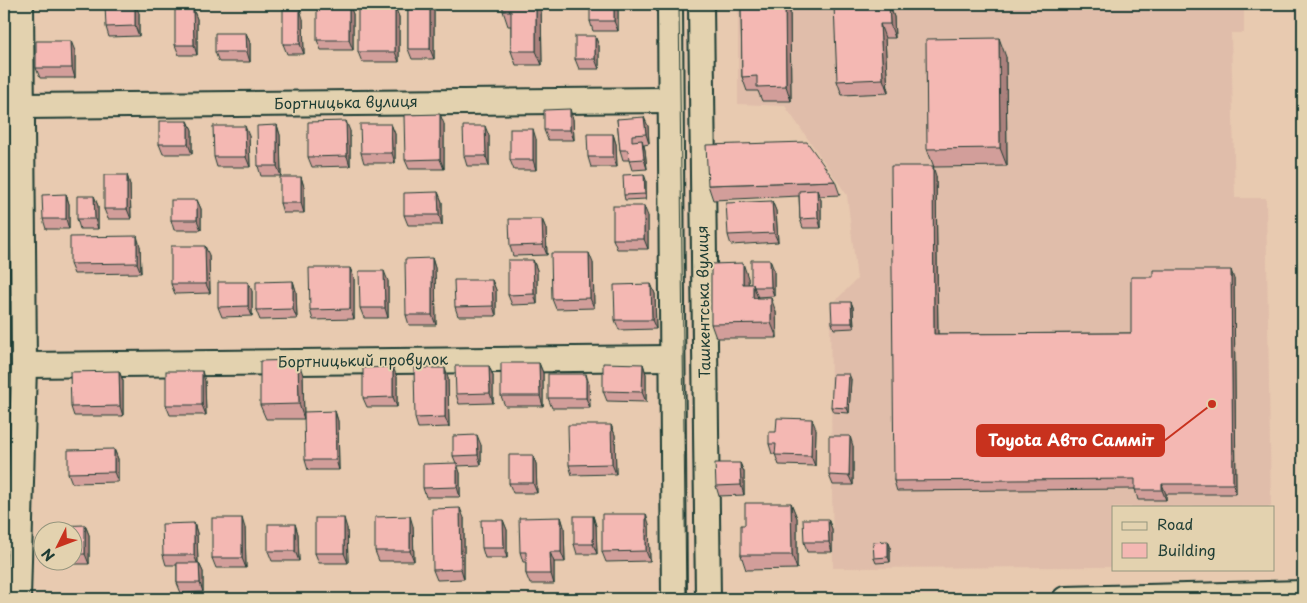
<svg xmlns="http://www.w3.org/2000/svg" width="1307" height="603" font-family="'Playpen Sans',sans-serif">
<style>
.built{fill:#e0bdaa}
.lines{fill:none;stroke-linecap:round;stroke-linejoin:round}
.minor-casing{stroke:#1f3d34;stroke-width:28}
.minor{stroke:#e3d2af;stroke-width:24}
.tram{stroke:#1f3d34;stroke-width:1}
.wall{fill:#d29e9a;stroke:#1f3d34}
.shaded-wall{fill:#ab817d;stroke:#1f3d34}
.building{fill:#f4b8b3;stroke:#1f3d34}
.labels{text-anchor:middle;stroke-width:4;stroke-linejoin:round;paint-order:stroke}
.street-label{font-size:15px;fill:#1f3d34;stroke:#e3d2af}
.leader{fill:none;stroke:#c8321e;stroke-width:2}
.callout-dot{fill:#c8321e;stroke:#e3d2af;stroke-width:2}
.callout{fill:#c8321e;stroke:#c8321e;stroke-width:2}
.callout-label{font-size:16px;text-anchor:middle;font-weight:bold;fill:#fff}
</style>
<rect width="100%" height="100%" fill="#e8cab0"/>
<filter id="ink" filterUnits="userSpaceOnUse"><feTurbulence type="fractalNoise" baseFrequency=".02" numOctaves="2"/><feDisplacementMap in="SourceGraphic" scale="10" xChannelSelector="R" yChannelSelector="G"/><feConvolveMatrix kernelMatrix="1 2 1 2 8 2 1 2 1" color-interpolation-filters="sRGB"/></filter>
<g filter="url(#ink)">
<polygon class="built" points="738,4 1244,4 1244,33 1231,33 1235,198 1266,198 1271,507 1113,507 1113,567 833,568 830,306 857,279 847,195 785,106 738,104"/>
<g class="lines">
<g class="minor-casing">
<g id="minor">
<polyline points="670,4 674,599"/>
<polyline points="701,4 708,599"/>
<polyline points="22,106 670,100"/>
<polyline points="24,365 672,358"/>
<polyline points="18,599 24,365 21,4"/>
<polyline points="1065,599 1303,593"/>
</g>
</g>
<use href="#minor" class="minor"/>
<g class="tram">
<polyline points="679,4 686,599"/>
<polyline points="688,4 695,599"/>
</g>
</g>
<g class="wall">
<polygon points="349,4 353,14 353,50 321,50 317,40"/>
<polygon points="408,4 434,4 434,59 412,59 408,49"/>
<polygon points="541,4 542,65 516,65 511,51 511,26 508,26 503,11"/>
<polygon points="741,4 797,4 797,8 790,8 791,101 762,101 758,91 747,91 742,77"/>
<polygon points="889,4 894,17 895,38 885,38 888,93 842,95 837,81"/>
<polygon points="395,7 399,17 399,62 362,62 358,52"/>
<polygon points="193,9 197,19 197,55 179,55 175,45"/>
<polygon points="618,10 618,31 593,31 590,21"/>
<polygon points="139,13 139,36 109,37 106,27"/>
<polygon points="303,19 304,54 287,54 283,44"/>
<polygon points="246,33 250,43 250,62 219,62 215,52"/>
<polygon points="595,36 599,46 599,69 579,69 575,59"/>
<polygon points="75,51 75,78 40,78 36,68"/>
<polygon points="1006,57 1007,166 934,167 927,149"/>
<polygon points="573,119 574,140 548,140 544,130"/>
<polygon points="617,119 648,126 649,144 644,145 645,150 647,169 632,170 629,160 623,160 620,150"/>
<polygon points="188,121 192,130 192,154 163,154 159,144"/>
<polygon points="391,124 395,134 395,163 364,163 361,153"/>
<polygon points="444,124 444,169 409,169 405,160"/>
<polygon points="277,125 280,135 281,176 261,176 258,166"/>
<polygon points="350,131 350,166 312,167 308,157"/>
<polygon points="613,134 616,144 617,167 591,167 588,157"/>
<polygon points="249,136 250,167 217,167 214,157"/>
<polygon points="489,136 489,166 467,166 464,156"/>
<polygon points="536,139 536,170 514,170 510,160"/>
<polygon points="127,175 130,185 131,219 108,219 104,209"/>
<polygon points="936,176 938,334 1131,333 1234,279 1236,494 1166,494 1166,500 1138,500 1135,489 897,491 894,481"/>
<polygon points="301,177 304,187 304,213 283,213 280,203"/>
<polygon points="646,180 646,199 625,200 624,195"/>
<polygon points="835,181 840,195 819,196 821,200 821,228 803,228 800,219 799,196 713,200 708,185"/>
<polygon points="438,192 442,202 442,225 408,225 404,215"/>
<polygon points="66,194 69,204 69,229 46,229 43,219"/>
<polygon points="94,196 98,206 98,229 80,229 77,219"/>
<polygon points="197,200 201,209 201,230 174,230 171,220"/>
<polygon points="772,201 776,211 778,242 731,245 728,235"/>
<polygon points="648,216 648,249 617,249 613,239"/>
<polygon points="542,219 546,229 547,255 513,256 510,246"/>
<polygon points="140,246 141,273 74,274 70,264"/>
<polygon points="209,255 210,293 175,294 171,284"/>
<polygon points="432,258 435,268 436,325 409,325 406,315"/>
<polygon points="533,260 537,270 537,304 512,305 508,295"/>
<polygon points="593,263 594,308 556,309 552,299"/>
<polygon points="350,268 354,278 354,319 313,320 310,310"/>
<polygon points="774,270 774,296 757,297 758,298 776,312 777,338 716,338 711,324 748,278 748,284 751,284"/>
<polygon points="492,280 496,290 496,316 458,316 455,307"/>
<polygon points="293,281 296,291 297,319 260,320 256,310"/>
<polygon points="388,281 388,318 364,318 360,308"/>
<polygon points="651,284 655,294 656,329 619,330 615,320"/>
<polygon points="252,291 252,316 222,317 218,307"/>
<polygon points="851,302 853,307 854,328 834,329 832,323"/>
<polygon points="539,363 543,373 543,406 505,406 501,396"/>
<polygon points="643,364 646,374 646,402 607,401 603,391"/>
<polygon points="489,366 493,376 493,403 459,404 456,394"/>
<polygon points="119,371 123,381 123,416 74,416 71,407"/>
<polygon points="303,375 304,419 266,419 260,405"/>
<polygon points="397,377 397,407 367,407 363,398"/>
<polygon points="448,378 449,427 418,428 415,418"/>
<polygon points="851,379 849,413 833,412 831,407"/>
<polygon points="205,381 206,415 170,415 166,405"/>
<polygon points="589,384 590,408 552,408 548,398"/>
<polygon points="335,411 338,421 339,470 308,470 305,460"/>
<polygon points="611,425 615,435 616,474 572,475 569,465"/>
<polygon points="816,429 815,466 779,465 775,454 772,454 769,444 776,432"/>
<polygon points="481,445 481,465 457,466 460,473 460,497 426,497 423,488 456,463 453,456"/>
<polygon points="853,446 853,485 833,485 829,475"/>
<polygon points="114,449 118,459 118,482 72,483 68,473"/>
<polygon points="533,455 536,464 537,493 513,493 509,483"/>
<polygon points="740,463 744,472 744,495 719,496 716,486"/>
<polygon points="791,503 797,518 797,569 746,570 741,555 745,525"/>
<polygon points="593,516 596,526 597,554 577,554 574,544"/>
<polygon points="561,517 564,527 565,562 554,562 554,584 530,584 526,574 526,562 523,562 520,552"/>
<polygon points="464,518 464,579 437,580 433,570"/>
<polygon points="828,519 832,529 832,552 807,552 804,542"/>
<polygon points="503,520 507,530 507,558 485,558 482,548"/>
<polygon points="194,523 197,533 198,563 199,563 203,572 203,592 181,593 177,583 177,565 166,565 163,555"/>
<polygon points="295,524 298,534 299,561 272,561 268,551"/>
<polygon points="649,524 650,561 606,562 602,552"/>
<polygon points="85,525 89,535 89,564 58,564 57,560 72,560 72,530"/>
<polygon points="413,526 414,561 379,561 375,551"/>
<polygon points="245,528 246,568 216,568 212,558"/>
<polygon points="347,528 348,563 319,563 315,553"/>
<polygon points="888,541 890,546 890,562 876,563 874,558"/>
</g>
<g class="shaded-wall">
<polygon points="135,4 139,13 139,36 135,26"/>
<polygon points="349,4 353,14 353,50 349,40"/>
<polygon points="430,4 434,4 434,59 430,49"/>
<polygon points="536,4 541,4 542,65 536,51"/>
<polygon points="614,4 615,4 618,10 618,31 614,21"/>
<polygon points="785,4 788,4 790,8 791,101 786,86"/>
<polygon points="889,4 894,17 895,38 890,24"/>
<polygon points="395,7 399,17 399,62 395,52"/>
<polygon points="193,9 197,19 197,55 194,45"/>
<polygon points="300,9 303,19 304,54 300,44"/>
<polygon points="880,24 885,38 888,93 883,79"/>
<polygon points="246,33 250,43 250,62 247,52"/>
<polygon points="595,36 599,46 599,69 595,59"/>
<polygon points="999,38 1006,57 1007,166 1000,148"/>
<polygon points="71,41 75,51 75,78 72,68"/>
<polygon points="570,109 573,119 574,140 570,130"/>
<polygon points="440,114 444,124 444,169 440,159"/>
<polygon points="644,117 648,126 649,144 646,134"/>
<polygon points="188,121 192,130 192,154 188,144"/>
<polygon points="346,121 350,131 350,166 347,156"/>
<polygon points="391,124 395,134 395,163 392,153"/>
<polygon points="277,125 280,135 281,176 277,166"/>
<polygon points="245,126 249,136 250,167 246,157"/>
<polygon points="485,126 489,136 489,166 486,156"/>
<polygon points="533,129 536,139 536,170 533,160"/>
<polygon points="613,134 616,144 617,167 613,157"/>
<polygon points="642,140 645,150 647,169 644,159"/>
<polygon points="933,166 936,176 938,344 934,334"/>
<polygon points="644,174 646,180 646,199 645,194"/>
<polygon points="127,175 130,185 131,219 127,209"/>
<polygon points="301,177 304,187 304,213 301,203"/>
<polygon points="817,190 821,200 821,228 818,218"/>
<polygon points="438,192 442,202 442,225 439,215"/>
<polygon points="66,194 69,204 69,229 66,219"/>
<polygon points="94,196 98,206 98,229 95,219"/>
<polygon points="197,200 201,209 201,230 197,220"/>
<polygon points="772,201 776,211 778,242 774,233"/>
<polygon points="644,206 648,216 648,249 644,239"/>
<polygon points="542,219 546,229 547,255 543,245"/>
<polygon points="137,236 140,246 141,273 137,263"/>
<polygon points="205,246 209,255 210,293 206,284"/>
<polygon points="589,253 593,263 594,308 590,298"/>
<polygon points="432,258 435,268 436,325 432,315"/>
<polygon points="533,260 537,270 537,304 534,294"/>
<polygon points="770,260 774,270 774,296 771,287"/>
<polygon points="743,263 748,278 749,298 743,284"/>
<polygon points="350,268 354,278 354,319 350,309"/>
<polygon points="1231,270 1234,279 1236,494 1233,484"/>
<polygon points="384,271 388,281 388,318 385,308"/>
<polygon points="492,280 496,290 496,316 493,306"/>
<polygon points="293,281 296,291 297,319 293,309"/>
<polygon points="248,282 252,291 252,316 248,306"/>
<polygon points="651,284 655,294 656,329 652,320"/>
<polygon points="753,284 758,298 753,298"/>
<polygon points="771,298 776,312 777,338 771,323"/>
<polygon points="851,302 853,307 854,328 852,323"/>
<polygon points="298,360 303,375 304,419 299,404"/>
<polygon points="539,363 543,373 543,406 540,396"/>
<polygon points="643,364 646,374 646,402 642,392"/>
<polygon points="489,366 493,376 493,403 490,393"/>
<polygon points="393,367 397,377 397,407 393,397"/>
<polygon points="445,368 448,378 449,427 445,417"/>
<polygon points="119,371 123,381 123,416 120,406"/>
<polygon points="202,371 205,381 206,415 202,405"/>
<polygon points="586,374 589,384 590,408 586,398"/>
<polygon points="849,374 851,379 849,413 847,408"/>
<polygon points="335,411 338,421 339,470 336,460"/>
<polygon points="812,419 816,429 815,466 811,456"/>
<polygon points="611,425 615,435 616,474 612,464"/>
<polygon points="477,435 481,445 481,465 478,455"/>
<polygon points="850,436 853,446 853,485 849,476"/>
<polygon points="114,449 118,459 118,482 114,472"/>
<polygon points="533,455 536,464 537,493 533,483"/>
<polygon points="457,463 460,473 460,497 457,487"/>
<polygon points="740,463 744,472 744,495 741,485"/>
<polygon points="1162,484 1166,494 1166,500 1162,490"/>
<polygon points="791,503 797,518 797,569 792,555"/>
<polygon points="460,508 464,518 464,579 461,569"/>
<polygon points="646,514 649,524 650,561 646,551"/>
<polygon points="410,516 413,526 414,561 410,551"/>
<polygon points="593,516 596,526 597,554 593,544"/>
<polygon points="561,517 564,527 565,562 561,552"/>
<polygon points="242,518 245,528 246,568 242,558"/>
<polygon points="344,518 347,528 348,563 344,553"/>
<polygon points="828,519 832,529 832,552 829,542"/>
<polygon points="503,520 507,530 507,558 504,548"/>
<polygon points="194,523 197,533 198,565 194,555"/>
<polygon points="295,524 298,534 299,561 295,551"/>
<polygon points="85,525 89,535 89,564 85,554"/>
<polygon points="888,541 890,546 890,562 888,557"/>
<polygon points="550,552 554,562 554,584 551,574"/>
<polygon points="199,563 203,572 203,592 200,583"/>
</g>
<g class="building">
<polygon points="105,4 135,4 135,26 106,27"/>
<rect x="317" y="4" width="32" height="36"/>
<rect x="408" y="4" width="22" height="45"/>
<polygon points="503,4 536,4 536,51 511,51 511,11 503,11"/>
<rect x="590" y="4" width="24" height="17"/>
<polygon points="741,4 785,4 786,86 757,87 757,76 742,77"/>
<polygon points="869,4 889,4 890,24 880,24 883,79 837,81 834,5"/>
<rect x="358" y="7" width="37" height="45"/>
<polygon points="175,9 193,9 194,45 175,45"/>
<rect x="283" y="9" width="17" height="35"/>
<polygon points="215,33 246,33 247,52 215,52"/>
<rect x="575" y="36" width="20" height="23"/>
<polygon points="999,38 1000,148 927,149 926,39"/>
<polygon points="36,41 71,41 72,68 36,68"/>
<polygon points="570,109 570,130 544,130 544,110"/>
<polygon points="440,114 440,159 405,160 404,115"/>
<polygon points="644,117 646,134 632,135 632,141 642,140 644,159 629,160 628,150 620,150 617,119"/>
<rect x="159" y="121" width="29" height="23"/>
<polygon points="346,121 347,156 308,157 308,122"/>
<polygon points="360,124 391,124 392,153 361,153"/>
<polygon points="277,125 277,166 258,166 257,126"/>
<polygon points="213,126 245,126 246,157 214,157"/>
<polygon points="463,126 485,126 486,156 464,156"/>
<rect x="510" y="129" width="23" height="31"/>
<polygon points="587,134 613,134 613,157 588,157"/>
<polygon points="807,142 835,181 708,185 706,145"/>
<polygon points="891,166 933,166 934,334 1131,333 1131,277 1153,277 1153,270 1231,270 1233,484 1162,484 1162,490 1135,490 1135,479 894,481"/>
<polygon points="644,174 645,194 624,195 623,175"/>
<rect x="104" y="175" width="23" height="34"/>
<rect x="280" y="177" width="21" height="26"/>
<polygon points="817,190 818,218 800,219 799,191"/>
<polygon points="438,192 439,215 404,215 404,193"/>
<polygon points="66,194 66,219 43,219 42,195"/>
<polygon points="77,196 94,196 95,219 77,219"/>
<rect x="171" y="200" width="26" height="20"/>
<polygon points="772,201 774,233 728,235 726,203"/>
<rect x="613" y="206" width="31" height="33"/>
<polygon points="509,219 542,219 543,245 510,246"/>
<polygon points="137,236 137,263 70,264 70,237"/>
<polygon points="171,246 205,246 206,284 171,284"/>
<polygon points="551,253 589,253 590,298 552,299"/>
<polygon points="432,258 432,315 406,315 405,259"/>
<polygon points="508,260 533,260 534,294 508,295"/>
<polygon points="751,260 770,260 771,287 754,287 753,284 751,284"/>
<polygon points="743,263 743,284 753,284 753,298 771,298 771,323 711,324 711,264"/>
<polygon points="309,268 350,268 350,309 310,310"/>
<polygon points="359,271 384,271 385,308 360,308"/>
<polygon points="454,280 492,280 493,306 455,307"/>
<polygon points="293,281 293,309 256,310 256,282"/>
<polygon points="218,282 248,282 248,306 218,307"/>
<polygon points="651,284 652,320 615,320 614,285"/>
<polygon points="831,302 851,302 852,323 832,323"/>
<polygon points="298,360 299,404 260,405 260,361"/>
<polygon points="501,363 539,363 540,396 501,396"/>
<polygon points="603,363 643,364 642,392 603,391"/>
<polygon points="455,366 489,366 490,393 456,394"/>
<polygon points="393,367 393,397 363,398 363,368"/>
<polygon points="414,368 445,368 445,417 415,418"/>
<polygon points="119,371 120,406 71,407 70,372"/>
<rect x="166" y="371" width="36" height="34"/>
<rect x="548" y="374" width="38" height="24"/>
<polygon points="833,374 849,374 847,408 831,407"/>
<polygon points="335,411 336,460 305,460 304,412"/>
<polygon points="777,418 812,419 811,456 775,455 776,444 769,444 769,432 776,432"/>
<polygon points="568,425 611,425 612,464 569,465"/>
<polygon points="477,435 478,455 453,456 453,436"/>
<polygon points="829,436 850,436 849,476 829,475"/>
<polygon points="114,449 114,472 68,473 68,450"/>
<rect x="509" y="455" width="24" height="28"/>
<polygon points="457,463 457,487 423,488 423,464"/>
<polygon points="715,463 740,463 741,485 716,486"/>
<polygon points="745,503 791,503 792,555 741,555 741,525 745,525"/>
<polygon points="460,508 461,569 433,570 432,509"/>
<polygon points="602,514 646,514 646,551 602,552"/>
<polygon points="410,516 410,551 375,551 375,517"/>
<rect x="574" y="516" width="19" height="28"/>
<polygon points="561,517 561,552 550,552 551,574 526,574 526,552 520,552 519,518"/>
<rect x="212" y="518" width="30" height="40"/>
<rect x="315" y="518" width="29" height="35"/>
<polygon points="803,519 828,519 829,542 804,542"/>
<polygon points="481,520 503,520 504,548 482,548"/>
<polygon points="194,523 194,555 163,555 162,524"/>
<rect x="268" y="524" width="27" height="27"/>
<polygon points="85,525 85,554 72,554 72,530 54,530 54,526"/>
<polygon points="888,541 888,557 874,558 873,542"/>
<polygon points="177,563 199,563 200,583 177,583"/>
</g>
</g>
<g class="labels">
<g class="street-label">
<text transform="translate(346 103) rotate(-1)" y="5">Бортницька вулиця</text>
<text transform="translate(704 302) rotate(-91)" y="5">Ташкентська вулиця</text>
<text transform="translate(363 361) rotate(-1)" y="5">Бортницький провулок</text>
</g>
</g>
<path class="leader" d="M1212 404L1164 441"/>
<circle class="callout-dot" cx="1212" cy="404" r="5"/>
<rect class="callout" x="977" y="425" width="187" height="31" rx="5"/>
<g class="callout-label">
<text x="1071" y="446">Toyota Авто Самміт</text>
</g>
<rect width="1307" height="603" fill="none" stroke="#e3d2af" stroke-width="20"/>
<rect x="10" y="10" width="1287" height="583" fill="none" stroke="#1f3d34" stroke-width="2" filter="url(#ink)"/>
<rect x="1112" y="506" width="162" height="65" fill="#e3d2af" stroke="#95967e"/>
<rect x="1122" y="522" width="25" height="8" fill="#e3d2af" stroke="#95967e"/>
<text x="1157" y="530" font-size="15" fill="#1f3d34">Road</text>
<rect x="1122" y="543" width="25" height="15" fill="#f4b8b3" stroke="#95967e"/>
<text x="1157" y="556" font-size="15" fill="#1f3d34">Building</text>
<g transform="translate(58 546) rotate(228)"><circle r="24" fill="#e3d2af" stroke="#95967e"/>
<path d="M0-4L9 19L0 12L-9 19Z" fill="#c8321e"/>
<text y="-8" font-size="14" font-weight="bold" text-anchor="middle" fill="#1f3d34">N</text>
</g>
</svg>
